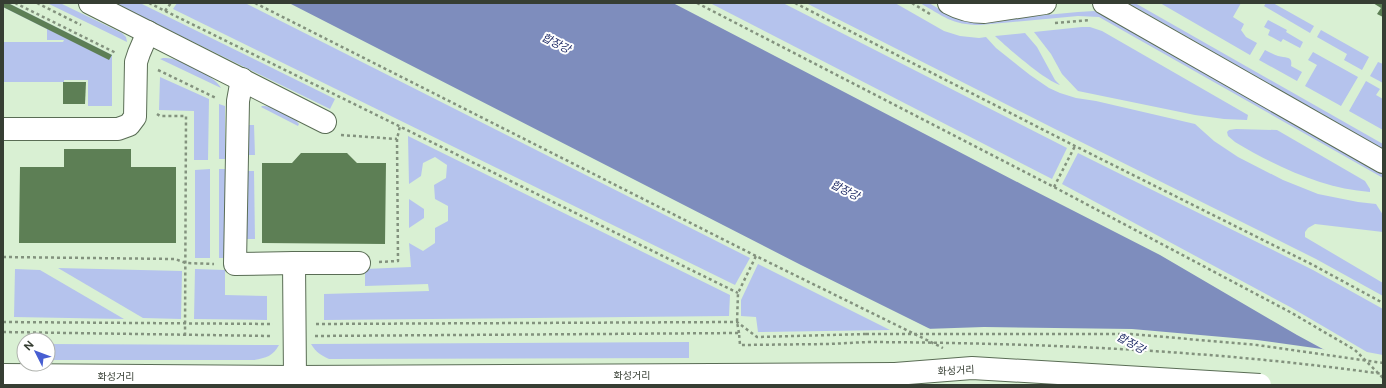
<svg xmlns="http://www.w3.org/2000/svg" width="1386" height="388" font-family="Figtree,'Noto Sans KR',sans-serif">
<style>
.green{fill:#b5c3ed}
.water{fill:#7e8dbd}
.pier{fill:#d9f0d3}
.building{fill:#5d7f55}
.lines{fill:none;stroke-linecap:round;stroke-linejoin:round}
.minor-casing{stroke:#5a6d55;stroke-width:24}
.tertiary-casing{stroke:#5a6d55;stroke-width:24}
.primary-casing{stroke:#5a6d55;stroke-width:24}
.path{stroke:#83927e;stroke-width:2.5;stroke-dasharray:3 3;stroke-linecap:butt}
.minor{stroke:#fff;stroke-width:22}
.tertiary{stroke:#fff;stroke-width:22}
.primary{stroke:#fff;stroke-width:22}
.primary-bridge-casing{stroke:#5a6d55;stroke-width:24;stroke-linecap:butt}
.path-bridge{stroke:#83927e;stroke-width:2.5;stroke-dasharray:3 3;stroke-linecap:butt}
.primary-bridge{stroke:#fff;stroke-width:22}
.labels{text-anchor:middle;stroke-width:4;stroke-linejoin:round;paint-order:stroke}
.street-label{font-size:10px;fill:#363e33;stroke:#fff}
.water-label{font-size:11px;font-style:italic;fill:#1f2b66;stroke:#fff}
</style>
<rect width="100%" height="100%" fill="#d9f0d3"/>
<g class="green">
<polygon points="3,3 8,3 112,55 112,106 88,106 88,80 64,80 64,82 3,82 3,42 63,42 64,40 47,40 47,29 3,7"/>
<polygon points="47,3 60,3 122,33 126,37 127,42"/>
<polygon points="114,3 140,3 335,99 330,109"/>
<polygon points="177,3 245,3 750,258 735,285 173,9"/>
<polygon points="710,3 783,3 1067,148 1052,179"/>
<polygon points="806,3 895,3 944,31 960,36 979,38 986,37 996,48 1030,75 1049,88 1060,93 1076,98 1096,101 1195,124 1214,141 1238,157 1283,180 1318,194 1358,202 1376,204 1383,215 1383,232 1315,224 1308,228 1305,232 1305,237 1383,283 1383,296 1316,259 1055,129"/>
<path d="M920 3H929L946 13 980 21 1078 12 1094 11 1105 15 1383 173V178L1099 17 1078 16 980 25C952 25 943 16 920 3Z"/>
<polygon points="1128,3 1135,3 1383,144 1383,149"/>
<polygon points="1160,3 1241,3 1233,17 1244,24 1241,30 1246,37 1257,43 1250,55"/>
<polygon points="1266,3 1273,3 1314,26 1310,33 1264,6"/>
<polygon points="1268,20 1287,30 1286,32 1303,42 1300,48 1283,39 1281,42 1268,35 1270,30 1264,27"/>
<polygon points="1082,27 1090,27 1102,31 1248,115 1247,120 1224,119 1195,115 1078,91 1062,74 1051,54 1034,32"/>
<polygon points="1321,30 1369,57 1362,70 1344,60 1347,54 1317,37"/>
<path d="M1025 33 1037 47 1055 80 1060 85C1044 80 1008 48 995 36Z"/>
<path d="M1265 50C1269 52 1274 55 1278 56 1286 58 1293 56 1291 66L1302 72 1297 81 1259 60Z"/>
<polygon points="1313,52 1358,77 1341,106 1305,86 1317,65 1308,60"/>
<path d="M163 58C167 58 170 58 173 59 184 62 216 77 221 88L160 59Z"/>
<polygon points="1378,62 1383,64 1383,83 1370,76"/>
<polygon points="160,77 209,99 208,160 194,160 194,111 159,110"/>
<polygon points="1366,81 1380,89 1376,95 1383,99 1383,130 1349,111"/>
<polygon points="219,104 225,106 225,159 219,159"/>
<path d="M262 106C272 105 293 116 299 124L298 126 261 107Z"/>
<polygon points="247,125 254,125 255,155 247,155"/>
<path d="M1236 129 1277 130 1365 181 1370 189V192C1323 189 1275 166 1235 142L1228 136 1227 132 1229 130Z"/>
<polygon points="408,136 730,295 729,316 324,320 324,294 429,291 428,284 365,286 365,269 411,267 409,243 423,251 435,243 435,228 448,221 448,206 435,199 434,185 446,178 447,165 435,157 423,163 421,176 409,184"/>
<polygon points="1078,153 1313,270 1383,309 1383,355 1367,352 1292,308 1062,184"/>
<polygon points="210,169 210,258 195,258 195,170"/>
<rect x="219" y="169" width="6" height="89"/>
<polygon points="247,171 254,171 255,239 247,239"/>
<polygon points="409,199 424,209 424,218 409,228"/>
<polygon points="758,264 890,330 758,332 756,317 741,316 741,300"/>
<polygon points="58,268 182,271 181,319 143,318"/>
<polygon points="15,269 40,270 124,319 14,317"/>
<polygon points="195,269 225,270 225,295 267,296 267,320 194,319"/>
<path d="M689 342V358L329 359C320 355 316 352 311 344Z"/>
<path d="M48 344 279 345C273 356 266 358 254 360H48Z"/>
</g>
<polygon class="water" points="289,3 673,3 1023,185 1160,255 1297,335 1345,361 1043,385 801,265"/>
<polygon class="pier" points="984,327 1132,329 1257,340 1329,350 1346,360 1373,385 1038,385 925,329"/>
<g class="building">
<polygon points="3,3 8,3 112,55 109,60 3,7"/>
<polygon points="1373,3 1383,3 1383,17 1377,14 1381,8"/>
<polygon points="63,82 86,82 85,104 63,104"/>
<polygon points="64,149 131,149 131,167 176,167 176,243 19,243 20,167 64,167"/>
<polygon points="301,153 347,153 357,163 386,163 385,244 262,243 262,163 292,163"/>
</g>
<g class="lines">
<g class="minor-casing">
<g id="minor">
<path d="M949 3C960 9 971 12 984 12L1045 3"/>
<polyline points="1104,3 1383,162"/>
<polyline points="242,79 238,101 235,264 294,263 295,377"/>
<polyline points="3,129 118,129 129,125 135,117 136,62 139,53 148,32"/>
<polyline points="294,263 359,263"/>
</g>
</g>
<g class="tertiary-casing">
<polyline id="tertiary" points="90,3 325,122"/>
</g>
<g class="primary-casing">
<polyline id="primary" points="3,375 295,377 895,374"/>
</g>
<g class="path">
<polyline points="15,3 116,53"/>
<polyline points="37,3 81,25"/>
<polyline points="149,3 738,293"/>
<polyline points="255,3 756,256 943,348"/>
<polyline points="697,3 1054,187 1290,312 1355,350 1383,378"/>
<polyline points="795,3 1075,146 1313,265 1383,303"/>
<polyline points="912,3 930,14"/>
<polyline points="165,11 171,3"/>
<polyline points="1055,23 1090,20"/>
<polyline points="158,70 216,98"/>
<polyline points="157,114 160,116 186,116 185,336"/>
<polyline points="341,135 397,139"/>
<polyline points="1054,187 1075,146"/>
<polyline points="3,257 175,259 186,263 214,264"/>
<polyline points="379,262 398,261 397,139 400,126"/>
<polyline points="3,322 273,324"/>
<polyline points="316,324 737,322 757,337 866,334"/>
<polyline points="3,332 272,336"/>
<polyline points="739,333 737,322 738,293 756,256"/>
<polyline points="315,336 739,333 740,345 829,344 868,342"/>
</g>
<use href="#minor" class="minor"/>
<use href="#tertiary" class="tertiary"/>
<use href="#primary" class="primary"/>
<g class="primary-bridge-casing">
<polyline id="primary-bridge" points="895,374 972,368 1260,385"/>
</g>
<g class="path-bridge">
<polyline points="866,334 1131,334 1257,345 1383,363"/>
<path d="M868 342C1040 343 1212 350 1383 374"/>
</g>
<use href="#primary-bridge" class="primary-bridge"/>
</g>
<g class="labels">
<g class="street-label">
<text transform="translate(956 370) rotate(-3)" y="4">화성거리</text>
<text x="632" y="379">화성거리</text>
<text x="116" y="380">화성거리</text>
</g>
<g class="water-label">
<text transform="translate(556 43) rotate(27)" y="4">합장강</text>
<text transform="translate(845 190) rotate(27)" y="4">합장강</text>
<text transform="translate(1131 343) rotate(29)" y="4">합장강</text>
</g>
</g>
<rect width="1386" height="388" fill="none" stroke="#363e33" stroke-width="8"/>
<g transform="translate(36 352) rotate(312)"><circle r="19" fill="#ffffff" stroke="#afb2ad"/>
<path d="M0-3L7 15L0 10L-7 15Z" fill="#475ed2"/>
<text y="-6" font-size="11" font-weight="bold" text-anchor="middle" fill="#363e33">N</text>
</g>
</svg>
